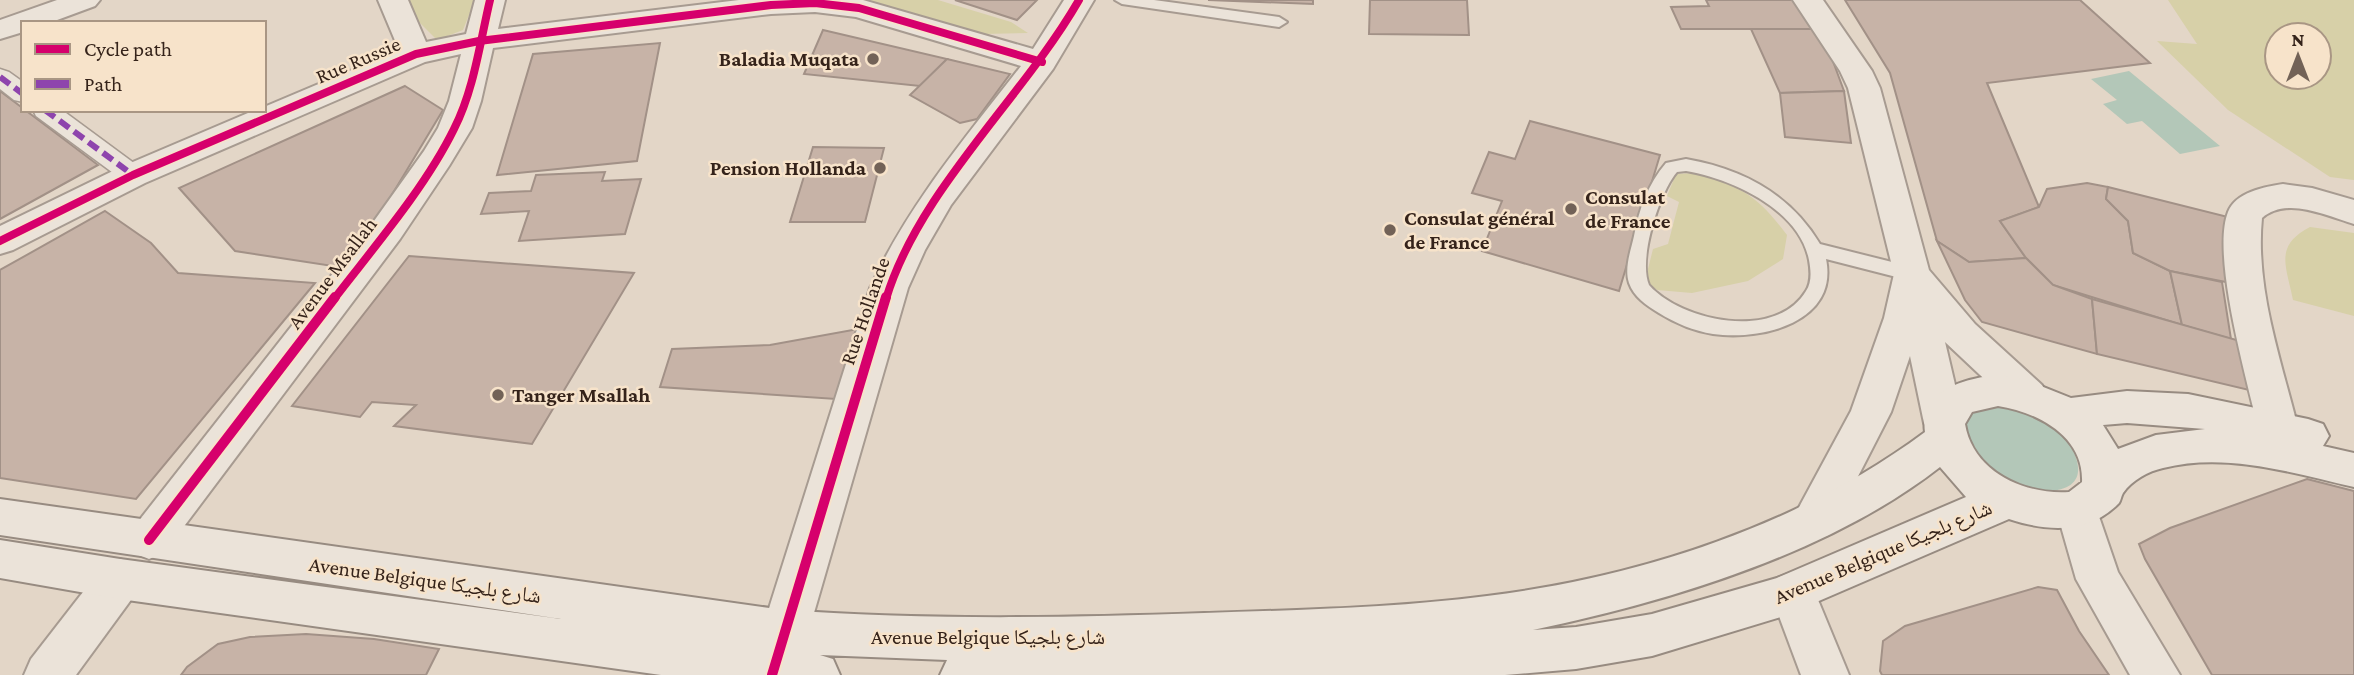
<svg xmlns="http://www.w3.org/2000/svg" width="2354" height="675" font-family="'Crimson Pro','Noto Naskh Arabic',serif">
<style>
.green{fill:#d7d0a8;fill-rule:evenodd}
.water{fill:#b3c7b8}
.building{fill:#c7b3a7;stroke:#a29187;stroke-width:2}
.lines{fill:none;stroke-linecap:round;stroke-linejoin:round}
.service-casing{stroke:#a79b91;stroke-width:4}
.pedestrian-casing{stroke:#a79b91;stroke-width:3}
.minor-casing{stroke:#a79b91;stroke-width:4}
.tertiary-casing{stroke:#a79b91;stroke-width:4}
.secondary-casing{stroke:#978b81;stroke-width:4}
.service{fill:#ebe3d9;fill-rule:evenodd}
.pedestrian{fill:#ebe3d9;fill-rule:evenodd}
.minor{fill:#ebe3d9;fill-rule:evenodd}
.tertiary{fill:#ebe3d9;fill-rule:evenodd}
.secondary{fill:#ebe3d9;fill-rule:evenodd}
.quiet{stroke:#8e44ad;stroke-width:6;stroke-dasharray:12 6;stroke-linecap:butt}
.cycleway-far1-casing{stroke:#f7e3ca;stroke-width:11}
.cycleway-casing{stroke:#f7e3ca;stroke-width:14}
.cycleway-far1{stroke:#d6006c;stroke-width:8}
.cycleway{stroke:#d6006c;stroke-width:10}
.poi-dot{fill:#726257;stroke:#f7e3ca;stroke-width:2.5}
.labels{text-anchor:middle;stroke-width:5;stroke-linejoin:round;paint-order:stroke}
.poi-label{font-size:21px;font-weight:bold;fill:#35231a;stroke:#f7e3ca;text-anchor:start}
.street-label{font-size:21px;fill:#35231a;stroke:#f7e3ca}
</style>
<rect width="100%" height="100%" fill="#e3d6c7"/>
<g class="green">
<polygon points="408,0 475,0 463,30 437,40 417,20"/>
<polygon points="845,0 938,0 1011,22 1028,33 982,34"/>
<path d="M2168 0H2354V180L2330 177 2228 110 2157 41 2197 44ZM2319 35V77H2277V35Z"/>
<path d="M1696 173C1743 188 1757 195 1787 235L1783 259 1748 281 1692 293 1657 290 1645 281 1653 249 1668 244 1679 202 1667 196 1676 174Z"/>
<path d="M2310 227 2354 233V316L2293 300C2286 265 2274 246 2310 227Z"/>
</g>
<g class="water">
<polygon points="2129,71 2220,146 2180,154 2142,121 2127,124 2103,104 2117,100 2091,79"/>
<path d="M2000 405C2012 408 2026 410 2037 415 2072 431 2106 493 2043 491 2021 490 1996 479 1980 463 1975 458 1972 450 1969 444 1954 417 1977 408 2000 405Z"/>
</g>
<g class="building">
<polygon points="955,0 1037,0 1017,20"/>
<polygon points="1208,0 1313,0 1313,4"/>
<polygon points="1370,0 1467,0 1469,35 1369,34"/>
<polygon points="1706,0 1796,0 1813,29 1681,29 1671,7 1709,6"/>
<polygon points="1845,0 2080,0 2150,63 1987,83 2039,207 2000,221 2026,258 1969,262 1937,241 1890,73"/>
<polygon points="1751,29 1821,29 1844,91 1780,93"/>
<polygon points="823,30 947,59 920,86 804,74"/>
<polygon points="660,43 637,161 497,175 533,54"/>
<polygon points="947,59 1010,74 977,119 960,123 910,95"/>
<polygon points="405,86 443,110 387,203 339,267 235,251 179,188"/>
<polygon points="0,91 98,165 0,219"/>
<polygon points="1844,91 1851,143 1785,137 1780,93"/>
<polygon points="1530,121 1660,155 1619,291 1482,251 1502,201 1472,193 1489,152 1515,159"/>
<polygon points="813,147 884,148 865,222 790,222"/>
<polygon points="605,172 602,181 641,179 625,234 519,241 529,211 481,214 489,193 531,191 536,175"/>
<polygon points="2087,183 2108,187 2106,199 2128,221 2133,253 2170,271 2182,325 2053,285 2026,258 2000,221 2039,207 2047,189"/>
<polygon points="2108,187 2228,217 2241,285 2170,271 2133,253 2128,221 2106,199"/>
<polygon points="105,211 151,243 178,273 315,283 136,499 0,478 0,270"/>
<polygon points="1937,241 1969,262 2026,258 2053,285 2092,299 2097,354 1982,322 1965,300"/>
<polygon points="409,256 634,273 532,444 394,426 416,405 372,402 360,417 292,406"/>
<polygon points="2170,271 2222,282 2231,339 2182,325"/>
<polygon points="2092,299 2240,341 2249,390 2097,354"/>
<polygon points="858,329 836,399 660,387 672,349 770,345"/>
<polygon points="2307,479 2354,491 2354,675 2212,675 2145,559 2139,544 2170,528"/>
<polygon points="2038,587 2057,590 2079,631 2109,675 1882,675 1880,671 1883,641 1905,626"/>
<polygon points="306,634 374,639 439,649 426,675 181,675 187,667 218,644 250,637"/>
</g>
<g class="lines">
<g class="service-casing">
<g id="service">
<polygon points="1115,0 1154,0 1279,17 1287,22 1279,27 1122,4"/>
<path d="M1686 159C1743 169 1790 194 1820 244L1912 267 1919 269 1921 274 1919 279 1912 281 1826 259C1839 322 1762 341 1713 334 1694 331 1675 323 1659 313 1646 305 1634 297 1629 283 1624 268 1631 250 1634 236 1639 209 1648 184 1666 163ZM1686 171C1732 179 1799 209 1809 260 1811 271 1812 282 1806 291 1776 341 1682 322 1649 285 1638 259 1659 193 1677 172Z"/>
</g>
</g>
<g class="pedestrian-casing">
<g id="pedestrian">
<polygon points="0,69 9,72 23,82 23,102 14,100 0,89"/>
<polygon points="33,110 62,110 142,169 146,175 142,181 133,184 124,181 36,116"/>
</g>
</g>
<g class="minor-casing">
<g id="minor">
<polygon points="57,0 100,0 95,6 49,23 23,23 23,32 0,39 0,20"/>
<path d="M378 0H408L426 42 466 34 475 0H505L498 29 739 0H863L1033 49 1064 0H1094L1053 69 951 205 925 250 908 288 796 675H748L870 288C908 205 966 137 1021 66L856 17 815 12 771 14 493 48 481 101 472 128 449 166 400 239 164 553 149 559 134 553 127 540 134 527 374 221 424 151 438 128 449 101 461 54 425 62 145 183 13 250 0 254V226L121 167 255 110H264V107L399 50Z"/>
<polygon points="1793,0 1823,0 1872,71 1880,88 1929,270 1975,324 2042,385 2048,396 2042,407 2028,412 2014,407 1945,342 1964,423 1958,434 1944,439 1930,434 1924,423 1910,356 1891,412 1828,535 1813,540 1798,535 1791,522 1851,411 1884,318 1894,274 1848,88 1840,71"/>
<path d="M2283 184 2312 188 2354 200V224C2327 216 2287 196 2262 218 2255 288 2281 360 2298 428L2292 440 2278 444 2264 440 2258 428C2247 380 2211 255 2228 212 2236 192 2264 187 2283 184Z"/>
<polygon points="120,559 136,565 142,579 136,593 76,675 24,675 31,659 104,565"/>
</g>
</g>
<g class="tertiary-casing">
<g id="tertiary">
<polygon points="2077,491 2092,496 2118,572 2180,675 2130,675 2076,579 2056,509 2062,496"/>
<polygon points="1793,572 1809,578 1849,675 1801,675 1770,592 1777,578"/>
</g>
</g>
<g class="secondary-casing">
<path id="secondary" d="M1998 375 2021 378 2071 398 2127 391 2188 394 2308 419 2323 424 2329 436 2323 446 2354 453V487C2293 473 2226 452 2163 468 2149 471 2132 480 2123 493 2121 496 2121 500 2119 503 2089 534 2048 532 2009 519L1784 616 1652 656 1576 669 1505 675H940L947 660 820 655 833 659 840 675H661L120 599 0 578V540L120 559 561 619 0 535V499L784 610C924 620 1063 618 1204 613 1298 610 1393 608 1487 596 1641 577 1800 525 1925 432 1919 390 1966 378 1998 375ZM1998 406C2037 412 2084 436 2082 482L2069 492C2025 495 1973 472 1965 424L1972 412ZM2127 423 2205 429 2156 435 2118 449 2103 425ZM1940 467 1966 497 1777 578 1652 614 1576 627 1533 630C1668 602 1830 553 1940 467Z"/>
</g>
<use href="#service" class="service"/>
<use href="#pedestrian" class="pedestrian"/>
<use href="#minor" class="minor"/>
<use href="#tertiary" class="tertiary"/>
<use href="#secondary" class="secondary"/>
<g class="quiet">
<polyline points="0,77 23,94"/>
<polyline points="45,110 133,175"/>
</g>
<g class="cycleway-far1-casing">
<g id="cycleway-far1">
<polyline points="0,241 133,175 416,54 479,41 771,5 815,3 859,8 1042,62"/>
<path d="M334 299C374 247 425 188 454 129 474 90 480 42 490 0"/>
<path d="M886 299C919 190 1022 99 1079 0"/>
</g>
</g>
<g class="cycleway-casing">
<g id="cycleway">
<polyline points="149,540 335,297"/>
<polyline points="772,675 886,297"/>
</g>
</g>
<use href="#cycleway-far1" class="cycleway-far1"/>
<use href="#cycleway" class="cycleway"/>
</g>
<g class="poi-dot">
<circle cx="873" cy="59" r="7"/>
<circle cx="880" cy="168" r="7"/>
<circle cx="1571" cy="209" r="7"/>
<circle cx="1390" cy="230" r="7"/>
<circle cx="498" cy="395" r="7"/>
</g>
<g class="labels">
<g class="poi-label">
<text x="859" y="66" text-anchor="end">Baladia Muqata</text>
<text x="866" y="175" text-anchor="end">Pension Hollanda</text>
<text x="1585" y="204">Consulat<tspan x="1585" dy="24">de France</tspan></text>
<text x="1404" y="225">Consulat général<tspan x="1404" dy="24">de France</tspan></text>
<text x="512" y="402">Tanger Msallah</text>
</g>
<g class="street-label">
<text transform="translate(358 60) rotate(-23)" y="7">Rue Russie</text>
<text transform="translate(332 273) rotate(-53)" y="7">Avenue Msallah</text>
<text transform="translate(865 311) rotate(-71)" y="7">Rue Hollande</text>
<text transform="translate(1883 552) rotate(-23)" y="7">Avenue Belgique شارع بلجيكا</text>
<text transform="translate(425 580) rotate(8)" y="7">Avenue Belgique شارع بلجيكا</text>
<text x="988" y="644">Avenue Belgique شارع بلجيكا</text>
</g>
</g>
<rect x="21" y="21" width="245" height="91" fill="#f7e3ca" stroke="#a99684" stroke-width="2"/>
<rect x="35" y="44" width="35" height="10" fill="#d6006c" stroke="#a99684" stroke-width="2"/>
<text x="84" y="56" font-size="21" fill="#35231a">Cycle path</text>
<rect x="35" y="79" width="35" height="10" fill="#8e44ad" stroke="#a99684" stroke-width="2"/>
<text x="84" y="91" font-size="21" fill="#35231a">Path</text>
<g transform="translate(2298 56)"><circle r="33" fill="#f7e3ca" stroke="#a99684" stroke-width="2"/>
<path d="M0-5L12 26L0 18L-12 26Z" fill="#726257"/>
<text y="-10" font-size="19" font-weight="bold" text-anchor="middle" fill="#35231a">N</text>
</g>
</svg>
